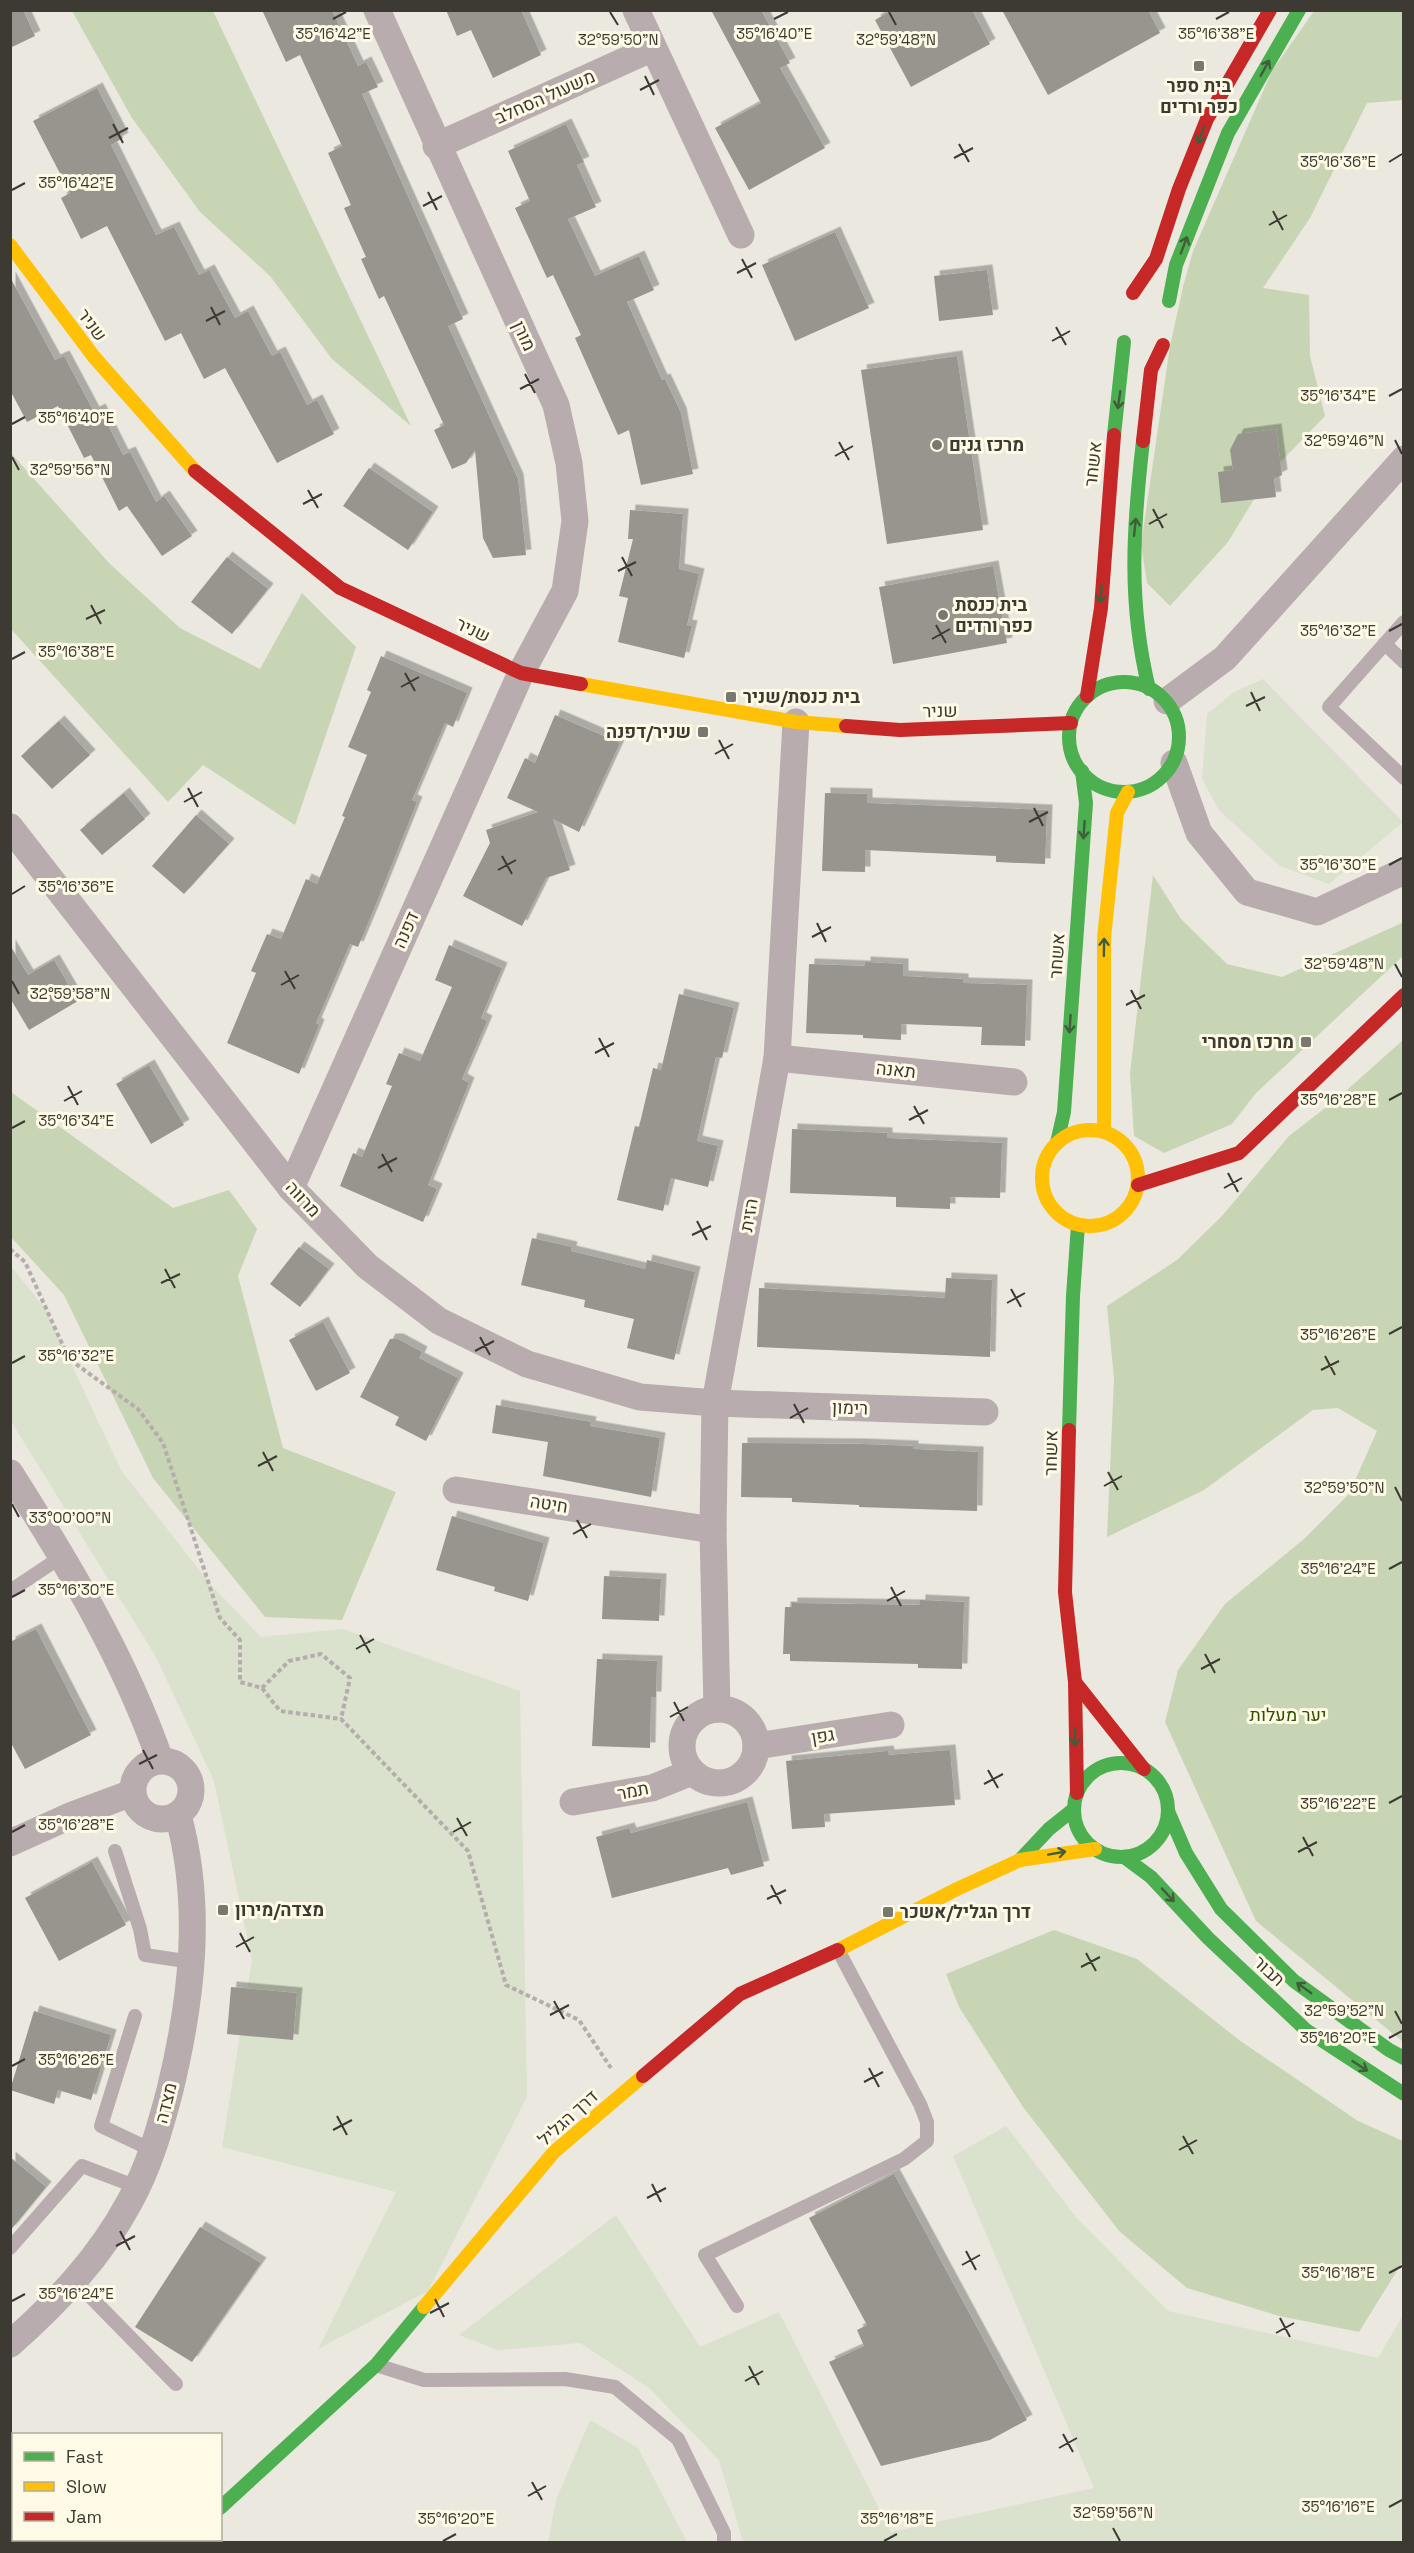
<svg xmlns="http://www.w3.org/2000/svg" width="1414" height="2553" font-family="'Space Grotesk',Heebo,sans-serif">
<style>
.green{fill:#dae2cd}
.forest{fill:#c7d5b5}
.building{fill:#97958e;filter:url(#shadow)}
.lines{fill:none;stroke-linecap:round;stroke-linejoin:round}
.path{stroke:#b5acac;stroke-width:4;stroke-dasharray:4.5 3;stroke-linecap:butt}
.lane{stroke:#b8acae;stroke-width:14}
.street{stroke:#b8acae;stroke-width:27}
.fast{stroke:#4caf50;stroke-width:14}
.slow{stroke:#ffc107;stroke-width:14}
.jam{stroke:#c62828;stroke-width:14}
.oneway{stroke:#415d3b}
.ticks{fill:none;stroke:#3c3a32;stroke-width:2}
.poi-dot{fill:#79776f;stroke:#fefae6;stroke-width:2}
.labels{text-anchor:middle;stroke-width:6;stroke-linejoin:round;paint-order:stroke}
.poi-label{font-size:18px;font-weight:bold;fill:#3c3a32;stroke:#fefae6;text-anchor:start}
.street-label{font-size:18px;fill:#3c3a32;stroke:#fefae6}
.park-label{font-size:18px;fill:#314f03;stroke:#fefae6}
.ticks-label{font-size:15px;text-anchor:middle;fill:#3c3a32;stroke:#fefae6;stroke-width:6;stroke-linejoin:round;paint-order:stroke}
</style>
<defs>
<filter id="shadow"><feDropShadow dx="5.5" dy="-5.5" stdDeviation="0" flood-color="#0004"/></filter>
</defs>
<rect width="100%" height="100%" fill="#ebe8df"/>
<g class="green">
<polygon points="1263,679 1403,822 1329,884 1280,866 1219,810 1202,779 1207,714 1234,692"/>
<polygon points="11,1266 46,1310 121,1470 211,1585 261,1637 343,1629 520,1691 527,2097 428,2291 318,2349 396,2192 222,2147 252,1960 214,1781 156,1657 11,1421"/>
<polygon points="1006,2126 1076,2217 1168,2311 1378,2358 1403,2315 1403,2542 743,2542 719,2460 649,2388 580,2343 498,2350 459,2335 616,2215 700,2347 779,2312 891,2532 1094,2488 953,2156"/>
<polygon points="590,2420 638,2448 687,2542 548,2542 556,2500"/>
</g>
<g class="forest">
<polygon points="72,11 213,11 411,426 332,359 270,276 200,212 132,118"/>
<polygon points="1314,11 1403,11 1403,100 1367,103 1310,218 1263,288 1309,295 1310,356 1325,416 1270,473 1228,542 1170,606 1147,583 1141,545 1170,346 1183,287 1193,251 1272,71"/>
<polygon points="10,452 110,564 180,628 260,669 302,593 356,647 295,825 203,765 168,802 11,629"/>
<polygon points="1153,875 1181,919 1227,964 1282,977 1404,922 1403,956 1256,1093 1232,1124 1164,1153 1134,1136 1130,1073"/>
<polygon points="1403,1040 1403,2042 1256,1921 1165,1722 1178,1670 1225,1604 1304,1539 1349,1494 1377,1431 1338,1408 1313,1410 1204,1490 1107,1537 1114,1379 1107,1306 1177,1260 1222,1216 1289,1136 1338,1098"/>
<polygon points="11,1092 173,1208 229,1190 257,1229 238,1276 283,1448 396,1492 342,1620 265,1617 153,1478 64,1295 11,1237"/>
<polygon points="1054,1930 1137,1959 1239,2040 1358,2121 1403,2141 1403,2261 1359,2332 1279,2316 1187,2288 1119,2231 1023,2107 959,2007 946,1974"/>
</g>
<g class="building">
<polygon points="10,10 23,10 35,36 10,48"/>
<polygon points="262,10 332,10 358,66 366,62 378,87 362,94 463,319 448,326 518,479 526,555 493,558 483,538 475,450 466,463 452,469 434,430 444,425 384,296 379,299 361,259 366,257 344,208 351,205 328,153 342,146 300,55 286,62"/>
<polygon points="446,10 521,10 541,55 493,78 471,30 457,36"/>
<polygon points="711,10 761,10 790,63 780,68 825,148 749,190 715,128 761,103"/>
<polygon points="892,10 972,10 990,44 911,87 875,20"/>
<polygon points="1002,10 1148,10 1160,33 1048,95"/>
<polygon points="97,88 123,138 111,145 156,235 174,227 199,275 209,270 235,318 248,311 272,356 280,352 307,405 317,400 334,434 277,463 225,368 204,379 181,333 165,341 107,226 81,239 61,198 70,193 33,121"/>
<polygon points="566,124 584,162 577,165 596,207 568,219 595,276 639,256 654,290 627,302 662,380 665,379 681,413 693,474 641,485 629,430 618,435 575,338 581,335 553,275 547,278 515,208 530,201 508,151"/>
<polygon points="835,232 869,308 795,341 762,265"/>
<polygon points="987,270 993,315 939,321 934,276"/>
<polygon points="10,277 55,360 64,356 94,412 100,409 123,455 130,452 156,502 164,496 192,536 162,556 127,506 119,511 91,455 84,458 58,406 27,422 10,390"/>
<polygon points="957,356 983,530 887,544 861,370"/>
<polygon points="1276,429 1282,475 1274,479 1276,497 1221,503 1218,472 1233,470 1230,450 1238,434"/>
<polygon points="369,468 433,512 408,550 343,506"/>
<polygon points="630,510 683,514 679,569 699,574 687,625 692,626 684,658 618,642 628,598 619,596 633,539 628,539"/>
<polygon points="227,557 268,589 232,634 191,602"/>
<polygon points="993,566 1007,643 893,664 879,587"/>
<polygon points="381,656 467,693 453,727 445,723 412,800 417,802 374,909 358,947 350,944 316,1023 319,1025 299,1074 227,1043 256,973 251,971 267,934 281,939 306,879 317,884 345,817 342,816 367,755 348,747 371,692 367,690"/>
<polygon points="555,715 620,743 579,832 553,819 570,870 546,878 522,926 463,896 490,843 486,830 538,812 507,798 525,758 535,763"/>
<polygon points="59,721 90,755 52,789 21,756"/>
<polygon points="124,793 145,819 102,855 80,830"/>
<polygon points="825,793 867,794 867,803 1047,810 1045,864 996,862 996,856 865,850 865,872 822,871"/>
<polygon points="196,815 229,844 184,894 152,866"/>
<polygon points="10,945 28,975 54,960 78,1001 29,1030 10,998"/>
<polygon points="449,945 502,968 481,1018 487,1021 462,1079 469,1083 428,1185 437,1189 423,1222 340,1186 353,1153 362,1157 392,1086 386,1084 399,1053 420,1061 452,987 435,980"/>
<polygon points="865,962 903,964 903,976 963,979 963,983 1027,985 1025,1046 981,1045 982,1027 901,1024 901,1040 863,1038 863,1035 806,1033 809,964 865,966"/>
<polygon points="679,994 734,1008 722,1058 716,1057 697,1141 718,1146 708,1187 671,1178 663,1211 617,1200 635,1126 639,1127 653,1068 661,1070"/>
<polygon points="149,1065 184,1125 151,1144 116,1084"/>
<polygon points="792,1129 887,1133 887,1138 1002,1143 1000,1198 950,1197 950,1209 896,1207 896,1197 790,1193"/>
<polygon points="532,1238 572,1247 571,1251 645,1269 647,1260 695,1272 674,1360 627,1348 634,1319 584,1307 585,1300 521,1285"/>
<polygon points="299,1247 329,1269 300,1307 270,1284"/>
<polygon points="946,1278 992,1280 990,1357 757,1347 759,1288 945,1298"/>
<polygon points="323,1322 350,1373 316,1391 289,1340"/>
<polygon points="390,1339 398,1339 422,1352 419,1358 458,1378 426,1441 395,1425 399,1417 360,1397"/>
<polygon points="496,1405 591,1422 590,1426 660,1438 651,1497 543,1476 548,1442 492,1433"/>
<polygon points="742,1443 861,1444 913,1446 913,1449 978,1452 977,1511 859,1507 859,1505 792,1502 792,1498 741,1497"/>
<polygon points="452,1516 544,1543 528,1601 494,1591 495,1587 436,1570"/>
<polygon points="604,1576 661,1579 659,1621 602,1619"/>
<polygon points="920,1600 964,1602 962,1669 918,1668 918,1664 790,1661 790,1654 783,1654 785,1607 792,1607 792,1603 920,1605"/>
<polygon points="36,1629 91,1735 25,1769 10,1741 10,1642"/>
<polygon points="597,1659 657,1661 656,1697 651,1697 650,1748 592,1746"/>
<polygon points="950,1750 955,1805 824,1814 825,1827 792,1829 786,1761 888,1751 889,1755"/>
<polygon points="747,1802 764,1866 731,1875 728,1868 612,1898 596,1837 629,1828 631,1833"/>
<polygon points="92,1862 126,1925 59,1961 25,1898"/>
<polygon points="231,1987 297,1993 293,2040 227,2034"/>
<polygon points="34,2011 111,2035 91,2100 58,2090 54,2104 10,2090"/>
<polygon points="10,2157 46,2187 10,2231"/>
<polygon points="894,2174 1027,2420 990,2440 881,2466 829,2362 864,2346 857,2330 867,2325 809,2218"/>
<polygon points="200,2227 261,2263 192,2362 135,2327"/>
</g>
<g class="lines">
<g class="path">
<polyline points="10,1249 25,1262 69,1359 138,1409 163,1443 220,1618 240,1640 240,1682 262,1688 280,1711 341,1719 468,1851 506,1985 579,2020 611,2068"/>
<polyline points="262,1688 289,1661 321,1654 350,1678 341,1719"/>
</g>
<g class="lane">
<polyline points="1404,622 1329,707 1404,778"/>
<polyline points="1385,644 1404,662"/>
<polyline points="10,1591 61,1557"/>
<polyline points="115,1851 140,1929 145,1955 192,1962"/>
<polyline points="135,2016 101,2126 152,2150"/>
<polyline points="10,2248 82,2166 137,2187"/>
<polyline points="75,2281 176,2384"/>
<polyline points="737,2306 705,2255 904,2159 927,2141 927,2122 920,2104 838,1950"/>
<polyline points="376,2365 424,2380 565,2379 615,2387 678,2439 724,2533 724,2542"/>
</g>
<g class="street">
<polyline points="636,10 741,235"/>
<polyline points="436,146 653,48"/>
<polyline points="1167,701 1225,658 1404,459"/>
<polyline points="1174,763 1199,833 1247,892 1317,912 1404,871"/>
<polyline points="10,827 291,1188 367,1266 439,1321 527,1364 640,1397 715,1403 985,1412"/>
<polyline points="777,1058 1014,1082"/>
<polyline points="291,1188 521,673 565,591 575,521 569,463 556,405 377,10"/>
<path d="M10 1473C68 1564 125 1659 160 1760"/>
<polyline points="456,1490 713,1530"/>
<polyline points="717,1709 713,1530 715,1403 777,1058 796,722"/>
<circle cx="719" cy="1746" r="37"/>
<polyline points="756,1746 891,1725"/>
<circle cx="162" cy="1790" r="29"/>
<polyline points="573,1802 652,1788 692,1772"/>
<polyline points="10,1843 70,1816 132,1793"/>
<path d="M10 2344C58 2302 100 2257 130 2201 149 2167 160 2128 170 2090 192 1999 203 1906 178 1815"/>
</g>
<g class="fast">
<polyline points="1169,301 1176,265 1228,133 1299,10"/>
<polyline points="1114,435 1124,342"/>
<path d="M1143 441C1133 528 1128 603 1149 689"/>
<circle cx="1124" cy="737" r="55"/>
<polyline points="1057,1143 1064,1112 1086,803 1082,771"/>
<polyline points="1069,1430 1073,1296 1078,1225"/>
<circle cx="1121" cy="1810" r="47"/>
<polyline points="1168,1811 1186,1853 1221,1909 1294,1981 1389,2050 1404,2058"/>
<polyline points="1124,1857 1151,1877 1208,1938 1306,2030 1404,2094"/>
<polyline points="1020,1860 1049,1829 1074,1809"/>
<polyline points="220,2508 376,2365 424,2307"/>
</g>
<g class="slow">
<polyline points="10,245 94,357 195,471"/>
<polyline points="581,684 796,722 846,726"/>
<circle cx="1090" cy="1178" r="48"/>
<polyline points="1104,1131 1104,938 1117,813 1128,792"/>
<polyline points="838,1950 957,1889 1020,1860 1095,1849"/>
<polyline points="424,2307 554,2152 643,2076"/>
<polyline points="182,2542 186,2540"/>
</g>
<g class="jam">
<polyline points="1133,293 1156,259 1179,189 1207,119 1270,10"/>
<polyline points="1143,441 1151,370 1163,345"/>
<polyline points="195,471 340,588 521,673 581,684"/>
<polyline points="1087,696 1101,608 1114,435"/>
<polyline points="846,726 900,730 1071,723"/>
<polyline points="1138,1185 1239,1153 1404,995"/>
<polyline points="1069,1430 1065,1592 1075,1682 1077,1793"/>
<polyline points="1075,1682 1144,1769"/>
<polyline points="643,2076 740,1994 838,1950"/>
</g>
</g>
<defs><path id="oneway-shaft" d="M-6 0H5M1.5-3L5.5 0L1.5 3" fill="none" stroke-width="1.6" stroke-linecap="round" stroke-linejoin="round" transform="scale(1.5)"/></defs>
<g class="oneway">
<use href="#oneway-shaft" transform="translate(1265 68) rotate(-61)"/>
<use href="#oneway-shaft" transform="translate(1201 135) rotate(111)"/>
<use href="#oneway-shaft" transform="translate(1184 245) rotate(-69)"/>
<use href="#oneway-shaft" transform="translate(1119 400) rotate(98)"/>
<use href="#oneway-shaft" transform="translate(1135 527) rotate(-84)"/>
<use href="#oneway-shaft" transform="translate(1101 594) rotate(95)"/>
<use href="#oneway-shaft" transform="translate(1084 830) rotate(94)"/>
<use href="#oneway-shaft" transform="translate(1104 947) rotate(-89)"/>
<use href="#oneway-shaft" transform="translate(1070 1024) rotate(94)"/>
<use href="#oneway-shaft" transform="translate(1075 1737) rotate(90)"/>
<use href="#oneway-shaft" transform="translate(1057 1853) rotate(-10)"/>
<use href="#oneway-shaft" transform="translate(1168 1895) rotate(47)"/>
<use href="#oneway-shaft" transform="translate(1304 1988) rotate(-144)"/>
<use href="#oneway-shaft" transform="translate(1360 2066) rotate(33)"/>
</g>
<path class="ticks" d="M610 12 618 25M889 12 896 25M333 19 346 12M774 19 788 12M1216 19 1229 12M645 76 654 95M640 90 659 80M113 124 123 143M109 138 128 128M959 144 969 162M954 158 973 148M1389 162 1402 154M12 190 25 183M428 192 437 210M423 206 442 196M1273 211 1283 230M1269 225 1287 215M742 259 752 278M737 273 756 263M211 307 220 325M206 321 225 311M1056 327 1066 345M1052 341 1070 331M525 374 535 393M520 389 539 379M1389 396 1402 389M12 424 25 417M1395 440 1402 454M839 442 849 460M835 456 853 446M12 457 19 470M308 490 318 508M303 504 322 494M1153 509 1163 528M1149 524 1167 514M622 557 632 576M618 571 636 562M91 605 101 624M86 619 105 610M936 625 946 643M1389 631 1402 624M932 639 950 629M12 659 25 652M405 673 415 691M401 687 419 677M1251 692 1260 711M1246 706 1265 697M719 740 729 759M715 754 733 744M188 788 198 807M184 802 202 792M1034 808 1043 826M1029 822 1048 812M502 856 512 874M1389 865 1402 858M498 870 516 860M12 894 25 886M817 923 826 942M812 937 831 927M1395 964 1402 977M285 971 295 989M12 981 19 994M281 985 299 975M1131 990 1141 1009M1126 1005 1145 995M599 1038 609 1057M595 1053 614 1043M68 1086 78 1105M1389 1100 1402 1093M64 1101 82 1091M914 1106 924 1124M909 1120 928 1110M12 1128 25 1121M382 1154 392 1172M378 1168 397 1158M1228 1173 1238 1192M1224 1188 1242 1178M697 1221 707 1240M692 1235 711 1226M165 1269 175 1288M161 1283 180 1274M1011 1289 1021 1307M1007 1303 1025 1293M1389 1334 1402 1327M480 1337 490 1355M475 1351 494 1341M1325 1356 1335 1375M12 1363 25 1356M1321 1370 1339 1361M794 1404 804 1423M790 1418 808 1408M263 1452 273 1471M258 1466 277 1456M1108 1472 1118 1490M1104 1486 1122 1476M1395 1487 1402 1501M12 1504 19 1517M577 1520 587 1538M573 1534 591 1524M1389 1569 1402 1562M891 1587 901 1606M12 1597 25 1590M887 1601 905 1591M360 1635 370 1653M356 1649 374 1639M1205 1654 1215 1673M1201 1669 1220 1659M674 1702 684 1721M670 1717 688 1707M143 1750 153 1769M139 1764 157 1755M988 1770 998 1788M984 1784 1003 1774M1389 1803 1402 1796M457 1818 467 1836M12 1832 25 1825M453 1832 471 1822M1303 1837 1313 1856M1298 1852 1317 1842M771 1885 781 1904M767 1899 786 1890M240 1933 250 1952M236 1947 254 1937M1086 1953 1096 1971M1081 1967 1100 1957M554 2001 564 2019M1395 2011 1402 2024M550 2015 569 2005M1389 2038 1402 2031M12 2066 25 2059M869 2068 879 2087M864 2082 883 2072M337 2116 347 2135M333 2130 352 2120M1183 2136 1193 2154M1179 2150 1197 2140M652 2184 661 2202M647 2198 666 2188M120 2231 130 2250M116 2246 135 2236M966 2251 976 2270M962 2265 980 2255M1389 2273 1402 2266M435 2299 444 2317M12 2301 25 2294M430 2313 449 2303M1280 2318 1290 2337M1276 2333 1294 2323M749 2366 759 2385M745 2381 763 2371M1063 2434 1073 2452M1059 2448 1077 2438M532 2482 542 2500M528 2496 546 2486M1389 2507 1402 2500M1113 2528 1120 2541M443 2541 456 2534M884 2541 897 2534"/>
<g class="poi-dot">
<rect x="1193" y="60" width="12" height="12" rx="3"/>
<circle cx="937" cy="445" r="6"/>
<circle cx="943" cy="615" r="6"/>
<rect x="725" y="691" width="12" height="12" rx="3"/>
<rect x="697" y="726" width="12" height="12" rx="3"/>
<rect x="1300" y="1036" width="12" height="12" rx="3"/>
<rect x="217" y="1904" width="12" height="12" rx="3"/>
<rect x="882" y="1906" width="12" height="12" rx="3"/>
</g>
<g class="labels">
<g class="poi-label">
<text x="1199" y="92" text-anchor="middle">בית ספר<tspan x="1199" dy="21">כפר ורדים</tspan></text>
<text x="949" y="451">מרכז גנים</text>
<text x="955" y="611">בית כנסת<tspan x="955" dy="21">כפר ורדים</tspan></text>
<text x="743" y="703">בית כנסת/שניר</text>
<text x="691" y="738" text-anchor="end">שניר/דפנה</text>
<text x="1294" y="1048" text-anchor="end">מרכז מסחרי</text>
<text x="235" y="1916">מצדה/מירון</text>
<text x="900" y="1918">דרך הגליל/אשכר</text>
</g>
<g class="street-label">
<text transform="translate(545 97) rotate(-24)" y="6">משעול הסחלב</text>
<text transform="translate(92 325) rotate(53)" y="6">שניר</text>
<text transform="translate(524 336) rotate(65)" y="6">מורן</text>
<text transform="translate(1093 464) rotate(-84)" y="6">אשחר</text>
<text transform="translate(473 630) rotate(25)" y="6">שניר</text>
<text transform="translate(940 711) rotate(-2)" y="6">שניר</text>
<text transform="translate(406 930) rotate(-66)" y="6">דפנה</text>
<text transform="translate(1057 956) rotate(-86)" y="6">אשחר</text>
<text transform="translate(896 1070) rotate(6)" y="6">תאנה</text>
<text transform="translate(303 1199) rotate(47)" y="6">מרווה</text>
<text transform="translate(749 1215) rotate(-80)" y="6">הזית</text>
<text transform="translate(850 1408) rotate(2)" y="6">רימון</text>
<text transform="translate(1051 1453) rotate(-89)" y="6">אשחר</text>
<text transform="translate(549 1504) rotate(9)" y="6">חיטה</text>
<text transform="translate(823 1736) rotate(-9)" y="6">גפן</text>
<text transform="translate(633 1791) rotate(-11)" y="6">תמר</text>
<text transform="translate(1269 1971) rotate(43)" y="6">תבור</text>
<text transform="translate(166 2103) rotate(-76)" y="6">מצדה</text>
<text transform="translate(568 2118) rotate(-42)" y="6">דרך הגליל</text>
</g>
<g class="park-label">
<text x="1288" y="1721">יער מעלות</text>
</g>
</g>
<g class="ticks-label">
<text x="333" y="39">35°16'42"E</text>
<text x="1216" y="39">35°16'38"E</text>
<text x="774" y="39">35°16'40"E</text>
<text x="618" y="45">32°59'50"N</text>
<text x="896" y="45">32°59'48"N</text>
<text x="1338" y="167">35°16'36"E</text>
<text x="76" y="188">35°16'42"E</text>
<text x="1338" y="401">35°16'34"E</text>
<text x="76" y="423">35°16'40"E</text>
<text x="1344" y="446">32°59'46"N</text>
<text x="70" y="475">32°59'56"N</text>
<text x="1338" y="636">35°16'32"E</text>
<text x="76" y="657">35°16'38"E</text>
<text x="1338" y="870">35°16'30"E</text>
<text x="76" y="892">35°16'36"E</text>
<text x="1344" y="969">32°59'48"N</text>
<text x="70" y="999">32°59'58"N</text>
<text x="1338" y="1105">35°16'28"E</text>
<text x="76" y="1126">35°16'34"E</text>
<text x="1338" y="1340">35°16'26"E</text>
<text x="76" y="1361">35°16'32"E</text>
<text x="1344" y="1493">32°59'50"N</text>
<text x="70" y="1523">33°00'00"N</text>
<text x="1338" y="1574">35°16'24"E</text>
<text x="76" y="1595">35°16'30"E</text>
<text x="1338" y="1809">35°16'22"E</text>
<text x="76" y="1830">35°16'28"E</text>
<text x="1344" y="2016">32°59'52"N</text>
<text x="1338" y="2043">35°16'20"E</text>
<text x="76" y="2065">35°16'26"E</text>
<text x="1338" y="2278">35°16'18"E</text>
<text x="76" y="2299">35°16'24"E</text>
<text x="1338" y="2512">35°16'16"E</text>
<text x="1113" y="2518">32°59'56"N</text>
<text x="456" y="2524">35°16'20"E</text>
<text x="897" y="2524">35°16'18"E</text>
</g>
<rect width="1414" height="2553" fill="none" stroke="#3c3a32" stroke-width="24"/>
<rect x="12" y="2433" width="210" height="108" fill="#fefae6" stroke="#b0ad9e" stroke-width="1.5"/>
<rect x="24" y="2452" width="30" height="9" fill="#4caf50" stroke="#b0ad9e" stroke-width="1.5"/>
<text x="66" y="2463" font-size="18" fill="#3c3a32">Fast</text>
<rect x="24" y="2482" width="30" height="9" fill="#ffc107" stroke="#b0ad9e" stroke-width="1.5"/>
<text x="66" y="2493" font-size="18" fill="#3c3a32">Slow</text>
<rect x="24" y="2512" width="30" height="9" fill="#c62828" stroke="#b0ad9e" stroke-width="1.5"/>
<text x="66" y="2523" font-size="18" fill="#3c3a32">Jam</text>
</svg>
